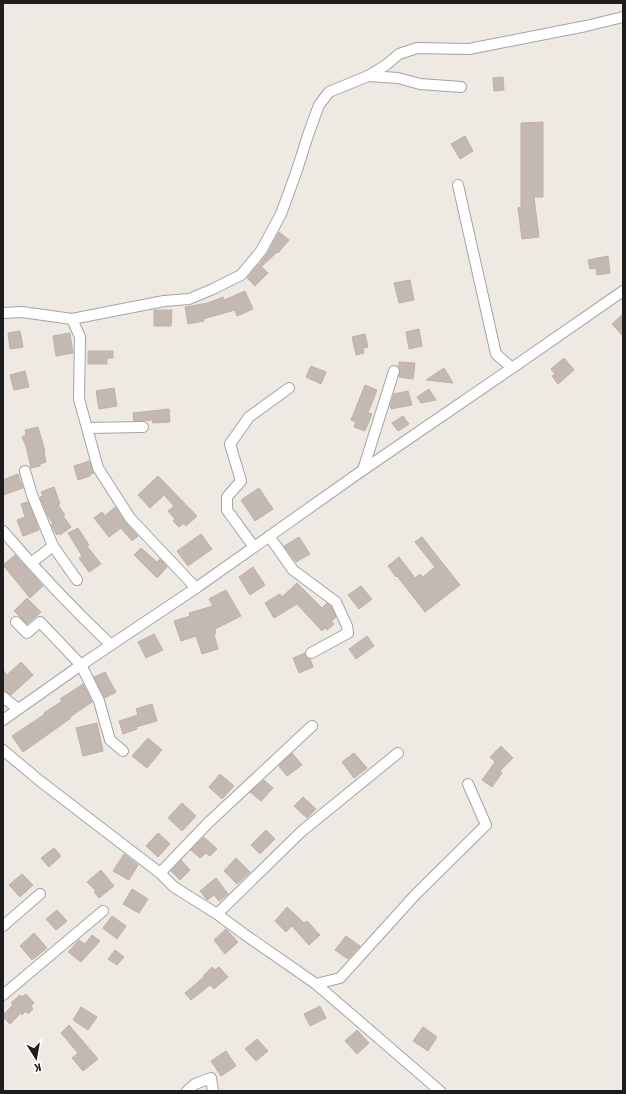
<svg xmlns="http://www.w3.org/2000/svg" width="626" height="1094" font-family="'Fira Sans Condensed',sans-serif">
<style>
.building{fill:#c3b9b2;stroke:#c0b0a5}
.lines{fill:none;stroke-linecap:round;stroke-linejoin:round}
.minor-casing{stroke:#a4a4a4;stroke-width:12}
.minor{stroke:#fff;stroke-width:10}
</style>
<rect width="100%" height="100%" fill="#eeeae3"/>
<g class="building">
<polygon points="503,77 504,90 494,91 493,78"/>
<polygon points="543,122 543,197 534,197 539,237 522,239 518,208 521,207 521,123"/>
<polygon points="465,136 473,151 460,159 451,144"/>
<polygon points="279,232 289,240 278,253 277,252 262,266 260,263 267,254"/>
<polygon points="608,256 610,273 597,275 596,268 590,269 588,260"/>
<polygon points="259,264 268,273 255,286 247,278"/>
<polygon points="410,280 414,300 399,303 394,283"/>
<polygon points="245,291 253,309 237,316 235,310 203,319 204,321 188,324 185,307 208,303 223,297 224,300"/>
<polygon points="154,310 172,310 171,326 154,326"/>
<polygon points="623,314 623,336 612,324"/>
<polygon points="419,329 422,346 409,349 406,332"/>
<polygon points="20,331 23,347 10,349 8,333"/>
<polygon points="70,333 73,353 56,356 53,336"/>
<polygon points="365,334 368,347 363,348 364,353 356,355 352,337"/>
<polygon points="88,351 113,351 113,358 107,358 107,364 88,364"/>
<polygon points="564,358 574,370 558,384 552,376 555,374 551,369"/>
<polygon points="399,362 415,363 413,379 399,377 400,370 399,366"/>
<polygon points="311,366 326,372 321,384 306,377"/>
<polygon points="444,368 453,383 426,380"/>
<polygon points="25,371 29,387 14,390 10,375"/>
<polygon points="365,385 377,390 368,413 372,414 365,431 354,427 356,422 351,420"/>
<polygon points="114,388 117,406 99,409 96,391"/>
<polygon points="429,389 436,400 421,403 417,397"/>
<polygon points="408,391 412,405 391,409 390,406 394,394"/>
<polygon points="169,409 170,422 153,423 152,420 134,421 133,413"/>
<polygon points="403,416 409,424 398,431 392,423"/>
<polygon points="38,427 45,451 44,452 46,462 40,464 40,466 31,468 26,446 22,437 26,435 25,430"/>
<polygon points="89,461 94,473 90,474 90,476 78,480 74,466"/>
<polygon points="18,474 23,488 3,495 3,480"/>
<polygon points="158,476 197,516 186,526 184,523 179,527 173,521 175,519 168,511 174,506 164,495 150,508 138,495"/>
<polygon points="54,487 60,504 58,505 65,515 63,516 71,527 60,535 59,533 57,535 53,528 51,525 53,524 48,516 40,497 43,496 41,492"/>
<polygon points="259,488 273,509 255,521 241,500"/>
<polygon points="28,502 39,530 23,536 17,520 25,517 21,504"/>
<polygon points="115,507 125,522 138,536 132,541 121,528 109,537 94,518 102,512 105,516"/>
<polygon points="78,528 89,545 87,546 101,564 89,572 79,558 82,556 68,533"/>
<polygon points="201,534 212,549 188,566 177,551"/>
<polygon points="299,537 310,554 296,562 284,546"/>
<polygon points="422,537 460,585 425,612 397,576 396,577 388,566 399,557 415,578 420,574 423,577 435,567 415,542"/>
<polygon points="141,548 157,562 160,559 167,567 157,578 134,555"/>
<polygon points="15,555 43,586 30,598 3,565"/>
<polygon points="253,567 265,585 250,595 239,577"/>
<polygon points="297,583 322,608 327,603 331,606 336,617 331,622 334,624 327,630 325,628 322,631 297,604 274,618 265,603 280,594 282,597"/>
<polygon points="361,586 372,599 359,609 348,595"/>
<polygon points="226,590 241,616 215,629 216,633 214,634 218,649 202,654 196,636 181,641 174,621 190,616 189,613 213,606 209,599"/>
<polygon points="27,598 41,612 27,624 14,611"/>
<polygon points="154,634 163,650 146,658 138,642"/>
<polygon points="367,636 374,646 356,659 349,649"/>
<polygon points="305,653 306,656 310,659 313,667 299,673 293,658"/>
<polygon points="21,662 33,675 11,695 3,691 3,670 7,675"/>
<polygon points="105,672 116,692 105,698 94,677"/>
<polygon points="83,684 92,702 70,717 71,718 23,752 12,736 45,714 44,713 62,701 60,699"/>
<polygon points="152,704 157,721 136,727 137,729 123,734 119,721 138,715 136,709"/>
<polygon points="97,723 103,751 83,756 76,728"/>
<polygon points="148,738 162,750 147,768 132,756"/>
<polygon points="501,746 513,758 500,771 502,773 492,787 482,780 495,762 490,757"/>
<polygon points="292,753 302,765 287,776 279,766"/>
<polygon points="354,753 367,768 354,778 342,762"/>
<polygon points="220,774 234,786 222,799 209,787"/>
<polygon points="264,780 273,788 261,801 250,792"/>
<polygon points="303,797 316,809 307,818 294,806"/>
<polygon points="182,803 196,816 182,831 168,818"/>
<polygon points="266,830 275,839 260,854 251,845"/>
<polygon points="158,833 170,844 158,857 146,846"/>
<polygon points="204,837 217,849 210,856 206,853 200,858 191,850"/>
<polygon points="54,848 61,856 49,867 41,858"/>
<polygon points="124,854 138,865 129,880 113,871"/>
<polygon points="236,858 250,872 237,884 224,871"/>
<polygon points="181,860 190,870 180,880 171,871"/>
<polygon points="101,870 114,886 99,898 94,892 96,891 87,882"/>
<polygon points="22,874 33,885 20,897 9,885"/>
<polygon points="216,878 228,894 219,901 214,895 207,900 200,891"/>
<polygon points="132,889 148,899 139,913 123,904"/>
<polygon points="287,907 304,923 307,921 320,935 309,945 292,926 286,932 275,921"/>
<polygon points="57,910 67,921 56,930 46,919"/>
<polygon points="112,916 126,926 117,939 103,928"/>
<polygon points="226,929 238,942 225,954 214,940"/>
<polygon points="34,933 47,948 32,960 20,946"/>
<polygon points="92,935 100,941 81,962 68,952 79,940 85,944"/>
<polygon points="346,936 360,946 348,959 335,950"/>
<polygon points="115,950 124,957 117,965 108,959"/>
<polygon points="212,967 215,970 219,967 228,977 214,989 210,985 191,1000 185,993 204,977 203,976"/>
<polygon points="26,994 34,1003 31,1006 33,1009 28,1014 26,1011 22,1015 21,1013 10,1024 3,1017 3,1015 13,1005 11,1003 20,995 22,997"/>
<polygon points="320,1006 326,1018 310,1026 304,1014"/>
<polygon points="81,1007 97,1017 88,1030 73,1020"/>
<polygon points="69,1025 98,1059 83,1071 72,1058 78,1053 61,1033"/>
<polygon points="423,1027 437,1037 428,1051 413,1041"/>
<polygon points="357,1030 369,1043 357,1054 345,1041"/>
<polygon points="257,1039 268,1051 256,1061 245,1049"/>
<polygon points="226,1051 236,1066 221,1076 211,1061"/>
</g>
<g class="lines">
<g class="minor-casing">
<g id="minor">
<polyline points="368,76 398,78 420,84 461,87"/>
<polyline points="458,185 496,354 512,368"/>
<polyline points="3,313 22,312 72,319 164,301 189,299 213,289 241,275 261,251 281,214 297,170 308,135 319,105 329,92 368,76 386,65 399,54 417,48 469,49 586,26 623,17"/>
<polyline points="72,319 80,337 79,399 98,468 130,518 196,588"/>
<polyline points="87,428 143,427"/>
<polyline points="363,470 394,371"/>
<polyline points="25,471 32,495 53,546 31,563"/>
<path d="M3 531C37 571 73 609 111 645"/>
<polyline points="269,536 293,570 336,602 347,626 348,633 311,653"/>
<polyline points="53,546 77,580"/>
<polyline points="254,547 227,510 227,497 241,481 230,444 249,417 289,388"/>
<polyline points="16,622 27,633 40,622 81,665 99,701 110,740 123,751"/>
<polyline points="3,697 18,709"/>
<polyline points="3,720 81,665 196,588 363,470 512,368 623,291"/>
<polyline points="3,750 40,781 160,873 174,887 217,914 244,934 316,984 440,1091"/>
<polyline points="160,873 208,823 312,726"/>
<polyline points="217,914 302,831 398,753"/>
<polyline points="3,926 40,894"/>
<polyline points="316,984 340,978 416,894 486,825 468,784"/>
<polyline points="3,995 103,911"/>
<polyline points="187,1091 195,1084 211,1078 213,1091"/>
</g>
</g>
<use href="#minor" class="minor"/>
</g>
<rect width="626" height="1094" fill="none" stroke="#1d1d1d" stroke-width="8"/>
<g transform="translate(36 1058) rotate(169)" stroke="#ffffff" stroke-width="3" paint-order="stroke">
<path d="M0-3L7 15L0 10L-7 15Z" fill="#1d1d1d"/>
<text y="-6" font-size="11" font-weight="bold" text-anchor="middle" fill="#1d1d1d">K</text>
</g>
</svg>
